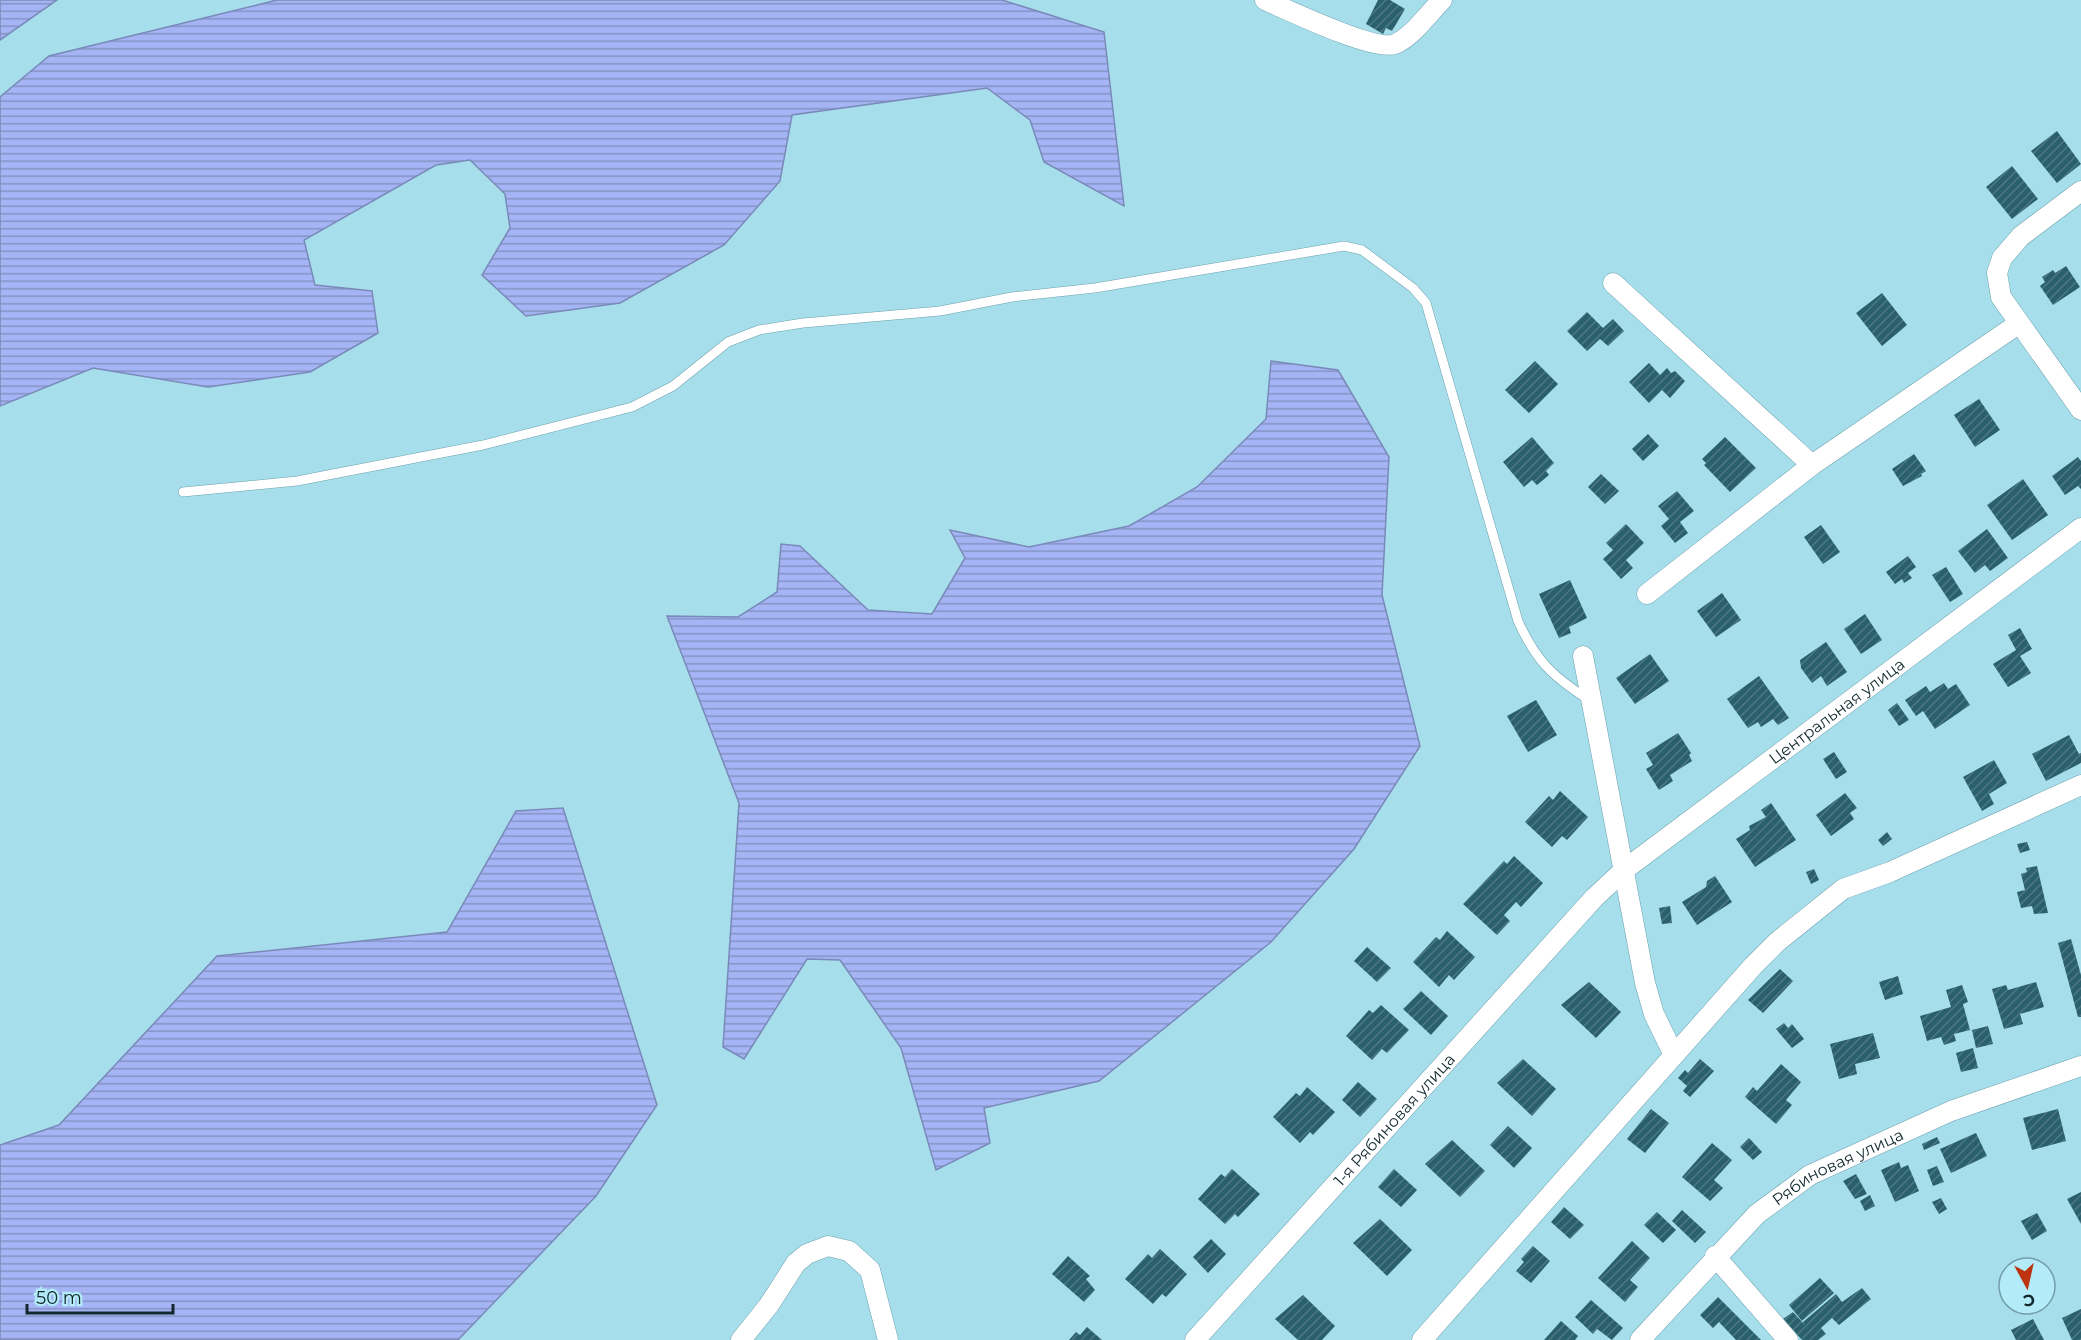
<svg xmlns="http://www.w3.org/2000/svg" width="2081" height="1340" font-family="Montserrat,sans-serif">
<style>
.water{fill:url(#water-rules);stroke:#798ab9;stroke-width:1.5}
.building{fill:url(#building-hatch)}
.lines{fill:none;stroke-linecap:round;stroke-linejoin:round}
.lane-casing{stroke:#6ca2af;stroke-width:10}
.street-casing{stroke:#6ca2af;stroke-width:21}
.lane{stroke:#fff;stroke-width:9}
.street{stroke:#fff;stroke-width:20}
.labels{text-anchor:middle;stroke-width:6;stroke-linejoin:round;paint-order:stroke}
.street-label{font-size:16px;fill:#12292e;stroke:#b3ebf9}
</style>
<defs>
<pattern id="water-rules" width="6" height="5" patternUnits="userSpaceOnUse" patternTransform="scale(1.5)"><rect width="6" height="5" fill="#a5b4f4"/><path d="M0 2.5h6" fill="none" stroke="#8592c6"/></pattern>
<pattern id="building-hatch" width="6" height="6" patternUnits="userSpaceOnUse" patternTransform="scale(1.5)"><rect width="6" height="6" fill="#2a606c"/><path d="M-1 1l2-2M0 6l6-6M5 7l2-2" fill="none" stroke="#4e7881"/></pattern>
</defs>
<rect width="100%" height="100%" fill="#a6deec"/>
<g class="water">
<polygon points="0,0 57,0 0,40"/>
<polygon points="277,0 1002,0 1104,32 1124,206 1044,162 1030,120 987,88 792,115 780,181 724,245 620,303 526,316 482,275 510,228 505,194 470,160 436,165 304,240 315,285 372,291 378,333 310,372 208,387 93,368 0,406 0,97 49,56"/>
<polygon points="1271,361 1338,370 1389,457 1382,595 1420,746 1354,849 1271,942 1099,1081 984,1108 990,1143 936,1170 901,1048 840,960 807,959 744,1059 723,1047 739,803 667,616 738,617 777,592 781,544 800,546 868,610 932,614 965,558 950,530 1029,547 1129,526 1197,487 1266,419"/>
<polygon points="563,808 657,1105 596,1196 458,1340 0,1340 0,1145 59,1125 217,956 447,932 516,811"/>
</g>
<g class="building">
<polygon points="1378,0 1390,0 1405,9 1392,31 1386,28 1383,34 1366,24"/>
<polygon points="2057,131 2081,164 2057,183 2031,151"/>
<polygon points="2012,166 2038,199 2012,219 1986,187"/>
<polygon points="2066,266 2080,287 2053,305 2040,286 2045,282 2042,277 2053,270 2055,273"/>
<polygon points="1882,293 1907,325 1882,346 1856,313"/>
<polygon points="1587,312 1603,328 1613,319 1624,331 1608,346 1600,339 1587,351 1567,331"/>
<polygon points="1535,361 1558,384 1529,413 1505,390"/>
<polygon points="1649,363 1660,375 1667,368 1671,373 1675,371 1685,381 1670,398 1662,390 1649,403 1629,382"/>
<polygon points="1979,399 2000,430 1975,447 1954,415"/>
<polygon points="1648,434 1659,446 1643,461 1632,449"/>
<polygon points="1532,437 1554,463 1546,471 1549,475 1537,485 1532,480 1524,487 1503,462"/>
<polygon points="1725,437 1756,468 1730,492 1704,465 1706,463 1702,459"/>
<polygon points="1914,454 1926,471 1921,474 1922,476 1903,486 1892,469"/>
<polygon points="2078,457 2081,461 2081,489 2078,486 2065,495 2052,476"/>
<polygon points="1601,474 1619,491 1605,504 1588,487"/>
<polygon points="2023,479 2048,515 2012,540 1987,505"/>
<polygon points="1677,491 1694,511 1680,522 1688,533 1675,543 1661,526 1669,519 1658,506"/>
<polygon points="1626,524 1644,543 1626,560 1633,568 1621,579 1603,559 1613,550 1606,543"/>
<polygon points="1821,525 1840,552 1823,564 1804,537"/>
<polygon points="1987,529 2008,558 1990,571 1985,565 1975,573 1958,551"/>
<polygon points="1908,556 1916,567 1908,573 1912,578 1904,583 1902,579 1895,584 1886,572"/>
<polygon points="1946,567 1963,594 1950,602 1932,575"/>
<polygon points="1570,580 1587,618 1569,627 1571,633 1559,638 1539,594"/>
<polygon points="1722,593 1741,620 1716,637 1697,611"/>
<polygon points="1865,614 1882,640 1861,654 1844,629"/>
<polygon points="2020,628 2032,649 2020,656 2031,673 2008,687 1993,664 2016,650 2008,635"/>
<polygon points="1826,642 1847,672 1827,686 1821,676 1812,683 1801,668 1800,660"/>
<polygon points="1650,654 1669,681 1635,704 1616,678"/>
<polygon points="1759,676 1789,718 1778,725 1773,719 1761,727 1758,722 1748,728 1727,699"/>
<polygon points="1944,683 1948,689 1956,684 1970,705 1935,729 1923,711 1916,716 1905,700 1926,686 1930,692"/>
<polygon points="1536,700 1557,735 1528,752 1507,716"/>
<polygon points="1897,703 1909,720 1899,726 1888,710"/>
<polygon points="1678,733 1691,753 1689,755 1692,761 1670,775 1673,781 1659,790 1646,769 1653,765 1646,753"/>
<polygon points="2069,735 2079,754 2081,753 2081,763 2046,781 2032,754"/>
<polygon points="1834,752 1847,772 1836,779 1823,759"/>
<polygon points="1994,760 2007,783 1989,794 1994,804 1982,811 1963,777"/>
<polygon points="1560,791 1588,817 1567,840 1562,836 1552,847 1525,822 1549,796 1553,800"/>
<polygon points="1845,793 1857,808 1850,813 1854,819 1831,836 1816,815"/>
<polygon points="1771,803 1796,840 1755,867 1736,839 1750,830 1749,826 1766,817 1761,810"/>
<polygon points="1887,832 1892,839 1883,846 1878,840"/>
<polygon points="2027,842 2030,850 2020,853 2017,844"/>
<polygon points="1514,856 1543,883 1521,907 1516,902 1504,915 1510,921 1497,935 1463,904 1504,861 1507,864"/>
<polygon points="2037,866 2048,913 2034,914 2032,906 2021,908 2017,892 2025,890 2021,874 2027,872 2026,868"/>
<polygon points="1814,869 1819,880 1811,884 1806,872"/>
<polygon points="1715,876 1732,902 1697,925 1682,902 1706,887 1707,881"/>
<polygon points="1670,906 1672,923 1662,924 1659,908"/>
<polygon points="1447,931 1475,957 1454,980 1449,975 1439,987 1413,962 1436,937 1440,940"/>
<polygon points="2071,939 2081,975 2081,1017 2078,1017 2058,943"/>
<polygon points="1367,947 1391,968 1377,982 1354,961"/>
<polygon points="1780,969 1793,981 1763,1013 1748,1000"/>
<polygon points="1898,976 1903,994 1885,1000 1879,982"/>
<polygon points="1589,982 1621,1012 1596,1038 1561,1005"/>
<polygon points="2036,982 2044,1007 2020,1014 2023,1024 2004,1029 1992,989 2006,985 2008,990"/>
<polygon points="1962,985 1968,1002 1963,1004 1970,1030 1954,1034 1956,1041 1944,1045 1941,1037 1927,1041 1920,1016 1951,1007 1946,990"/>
<polygon points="1421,991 1448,1016 1431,1035 1403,1009"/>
<polygon points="1381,1005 1409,1030 1387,1053 1382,1049 1372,1060 1346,1036 1369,1010 1373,1013"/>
<polygon points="1784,1023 1788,1028 1792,1024 1804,1039 1792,1048 1776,1029"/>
<polygon points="1988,1026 1993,1044 1976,1048 1972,1030"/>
<polygon points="1873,1033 1880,1058 1855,1064 1857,1074 1839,1079 1830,1044"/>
<polygon points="1973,1048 1978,1068 1961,1072 1956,1053"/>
<polygon points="1523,1059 1556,1089 1532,1116 1497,1083"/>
<polygon points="1700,1059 1714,1071 1690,1097 1683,1091 1687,1086 1678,1078 1685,1070 1688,1073"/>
<polygon points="1781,1064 1801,1082 1786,1100 1792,1105 1776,1124 1745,1097 1753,1087 1757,1091"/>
<polygon points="1358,1082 1377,1099 1360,1117 1342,1100"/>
<polygon points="1307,1087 1335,1112 1313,1135 1310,1132 1300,1143 1273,1117 1296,1093 1300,1096"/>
<polygon points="1651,1109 1669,1123 1645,1153 1627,1139"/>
<polygon points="2058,1109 2066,1141 2032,1150 2023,1118"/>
<polygon points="1508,1126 1532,1148 1514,1168 1490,1145"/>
<polygon points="1976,1133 1987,1156 1951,1173 1940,1149"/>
<polygon points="1937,1137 1940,1143 1924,1150 1922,1144"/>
<polygon points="1749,1138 1762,1152 1753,1160 1740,1147"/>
<polygon points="1452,1140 1485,1171 1460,1197 1425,1164"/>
<polygon points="1712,1143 1732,1160 1714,1180 1723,1188 1710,1201 1682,1177"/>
<polygon points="1899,1162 1901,1168 1908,1165 1919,1191 1895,1202 1881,1170"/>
<polygon points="1937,1166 1944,1182 1933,1186 1927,1170"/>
<polygon points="1232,1169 1260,1194 1238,1217 1235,1214 1225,1224 1198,1199 1221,1174 1225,1177"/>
<polygon points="1394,1169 1417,1190 1401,1207 1378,1187"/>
<polygon points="1856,1174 1867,1194 1855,1199 1843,1181"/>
<polygon points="2081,1192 2081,1224 2067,1199"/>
<polygon points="1870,1195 1875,1206 1865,1211 1860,1201"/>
<polygon points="1941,1198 1947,1209 1939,1214 1932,1202"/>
<polygon points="1564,1207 1584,1225 1570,1239 1551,1222"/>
<polygon points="1682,1210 1706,1232 1695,1243 1672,1221"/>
<polygon points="1657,1212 1676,1230 1663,1243 1644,1225"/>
<polygon points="2037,1213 2047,1231 2032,1240 2021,1221"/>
<polygon points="1380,1219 1412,1250 1387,1276 1353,1243"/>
<polygon points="1211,1239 1226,1254 1208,1273 1193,1257"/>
<polygon points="1632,1241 1650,1258 1630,1280 1638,1287 1625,1302 1598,1278"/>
<polygon points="1533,1246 1550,1261 1531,1283 1516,1271 1524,1262 1521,1259"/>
<polygon points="1160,1249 1187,1274 1166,1297 1162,1294 1153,1304 1125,1279 1148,1254 1152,1258"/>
<polygon points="1068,1256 1090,1276 1086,1279 1095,1290 1084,1302 1052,1274"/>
<polygon points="1820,1278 1834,1293 1802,1321 1789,1305"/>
<polygon points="1862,1288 1871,1299 1839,1325 1832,1318 1821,1328 1826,1334 1818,1340 1802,1340 1783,1319 1793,1312 1805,1325 1803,1322 1836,1294 1842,1302"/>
<polygon points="1303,1295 1335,1326 1322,1340 1298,1340 1275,1319"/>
<polygon points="1718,1297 1761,1340 1736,1340 1719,1322 1713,1328 1700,1315"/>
<polygon points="1591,1300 1623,1328 1612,1340 1597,1329 1593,1334 1575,1317"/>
<polygon points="2081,1309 2081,1340 2072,1340 2062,1318"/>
<polygon points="2033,1319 2044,1340 2016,1340 2011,1330"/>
<polygon points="1561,1321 1578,1336 1575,1340 1544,1340"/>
<polygon points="1087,1327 1102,1340 1069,1340 1076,1332 1080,1335"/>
</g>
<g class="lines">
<g class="lane-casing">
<path id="lane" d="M183 492 297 481 483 445 632 407 673 386 728 342 759 330 803 323 940 311 1012 297 1095 288 1344 246 1362 250 1413 288 1426 303 1518 621C1536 661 1552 676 1589 700"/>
</g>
<g class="street-casing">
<g id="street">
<path d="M1265 0C1288 10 1375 52 1395 44 1412 37 1429 13 1442 0"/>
<polyline points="2081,191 2021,236 2002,258 1997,273 2001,297 2081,410"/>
<polyline points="1613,283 1812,465"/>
<polyline points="1647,594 1812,465 2018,324"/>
<polyline points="1583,656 1645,983 1654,1014 1674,1055"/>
<polyline points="1715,1256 1788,1340"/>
<polyline points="741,1340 769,1305 796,1263 807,1254 828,1246 849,1251 870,1270 888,1340"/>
<path id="s1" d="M1195 1340 1594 898 1624 870 2081 528"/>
<polyline points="1422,1340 1753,966 1777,942 1843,889 1890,872 2081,785"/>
<path id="s2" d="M1640 1340 1757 1214 1810 1175 1951 1111 2081 1066"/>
</g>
</g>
<use href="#lane" class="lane"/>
<use href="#street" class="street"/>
</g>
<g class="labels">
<g class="street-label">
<text dy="6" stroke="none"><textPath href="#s1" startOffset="902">Центральная улица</textPath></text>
<text dy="6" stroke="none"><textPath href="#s1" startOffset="297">1-я Рябиновая улица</textPath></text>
<text dy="6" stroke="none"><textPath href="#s2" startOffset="266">Рябиновая улица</textPath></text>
</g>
</g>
<g transform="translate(2027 1286) rotate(172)"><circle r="28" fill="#b3ebf9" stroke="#739da8" stroke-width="1.5"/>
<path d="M0-4.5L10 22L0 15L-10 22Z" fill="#be3410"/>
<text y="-9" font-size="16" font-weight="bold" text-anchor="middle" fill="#12292e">С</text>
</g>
<path d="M27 1304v9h146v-9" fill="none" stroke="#12292e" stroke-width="3"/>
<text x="36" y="1304" font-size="18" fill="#12292e" stroke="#b3ebf9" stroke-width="4.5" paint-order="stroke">50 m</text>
</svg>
